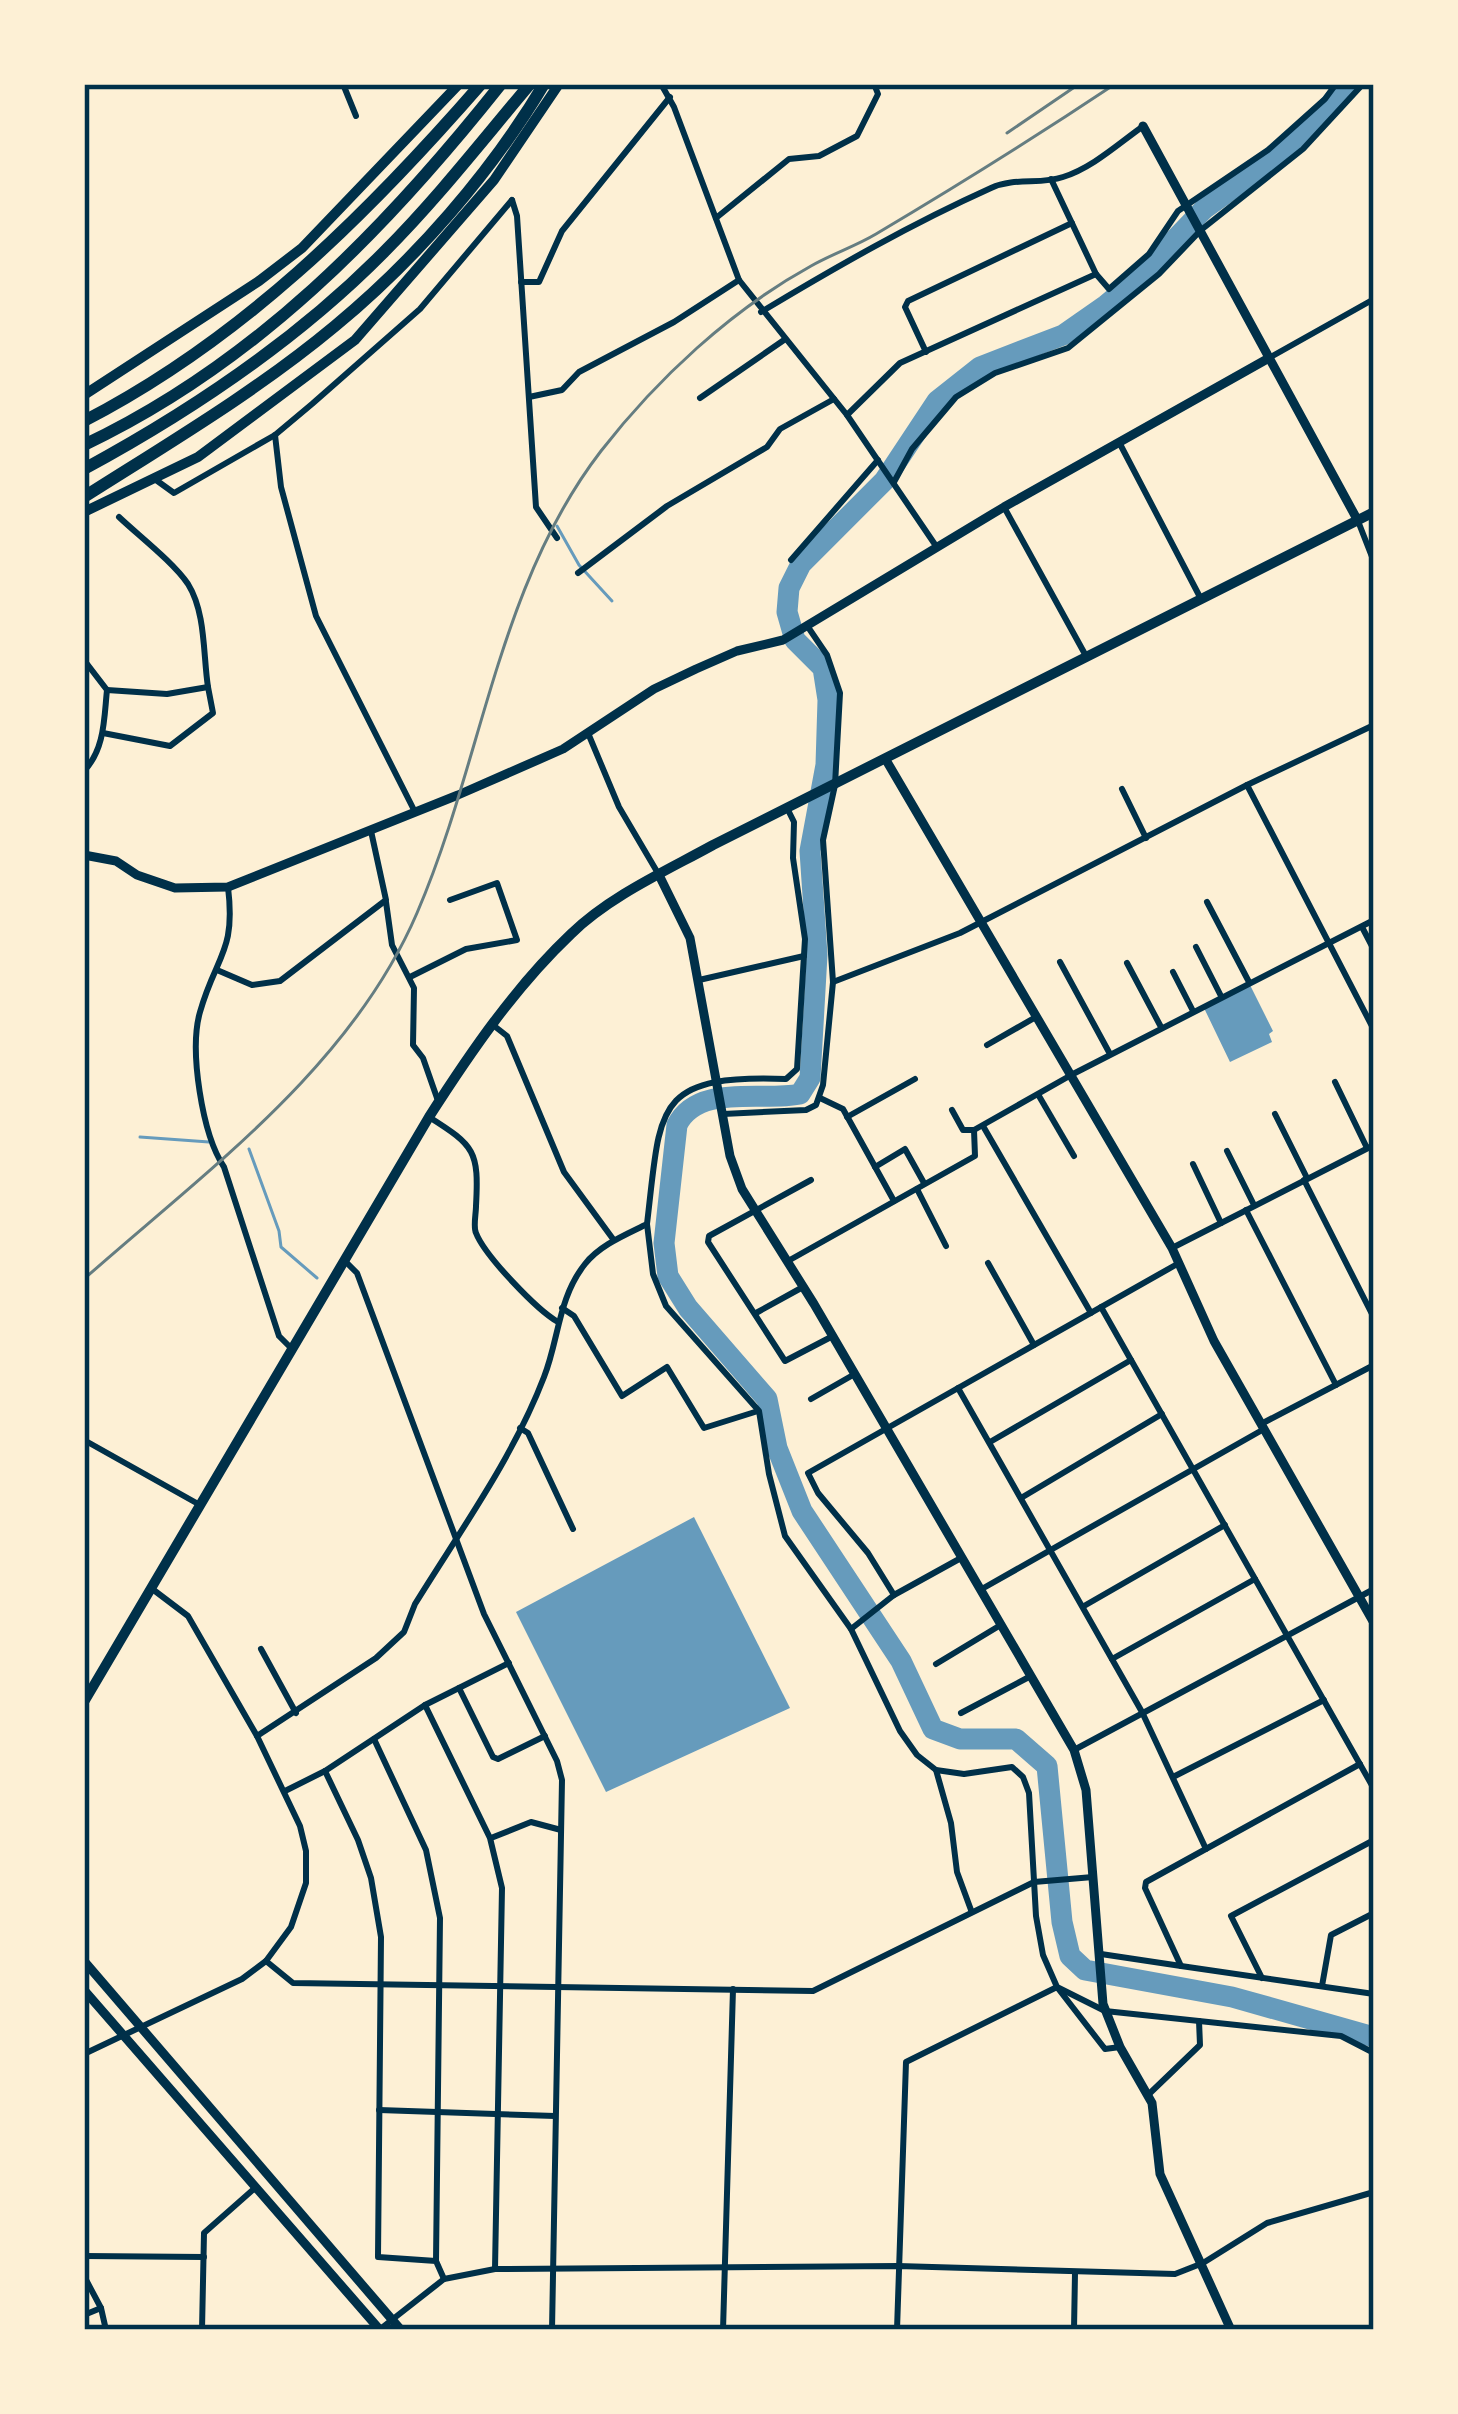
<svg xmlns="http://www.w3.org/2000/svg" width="1458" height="2414" font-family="Jost,sans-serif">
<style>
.water{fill:#669bbc}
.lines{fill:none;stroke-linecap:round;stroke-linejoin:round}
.stream{stroke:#669bbc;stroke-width:3}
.river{stroke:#669bbc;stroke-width:21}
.minor{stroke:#003049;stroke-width:6}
.tertiary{stroke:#003049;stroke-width:9}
.secondary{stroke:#003049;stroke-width:9}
.trunk{stroke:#003049;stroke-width:10}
.motorway{stroke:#003049;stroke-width:12}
.rail{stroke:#657d81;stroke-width:3}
.neatline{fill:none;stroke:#003049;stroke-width:4.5}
</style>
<rect width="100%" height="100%" fill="#fdf0d5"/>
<g class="water">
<polygon points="1250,985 1273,1031 1269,1034 1272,1042 1230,1062 1204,1008"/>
<polygon points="694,1517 790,1708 606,1792 516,1612"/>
</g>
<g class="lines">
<g class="stream">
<polyline points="557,526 579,565 612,601"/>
<polyline points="140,1137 209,1142"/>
<polyline points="249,1149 279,1231 281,1247 317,1278"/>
</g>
<path class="river" d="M1347 84 1325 111 1279 155 1204 209 1137 279 1106 305 1063 335 980 367 937 401 884 481 801 564 789 588 787 612 795 640 823 668 828 700 826 765 810 851 817 955 810 1078 800 1094C762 1102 698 1083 677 1125L664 1243 668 1276 688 1308 767 1399 777 1448 802 1511 901 1661 933 1729 960 1739H1016L1047 1766 1062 1922 1070 1956 1085 1970 1232 1997 1374 2037"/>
<g class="minor">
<polyline points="343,84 356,116"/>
<polyline points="661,84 674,107 739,280 847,415 936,546"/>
<polyline points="512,200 517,216 536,507 557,538"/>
<polyline points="716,218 789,159 819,156 857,136 878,94 874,84"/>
<polyline points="1096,274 1109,289 1149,254 1178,211 1268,150 1325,99 1336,84"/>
<polyline points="521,282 539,282 562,231 670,97"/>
<path d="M761 312C836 267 911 224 991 188 1015 177 1040 185 1063 177 1092 168 1118 144 1142 127"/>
<polyline points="926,352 905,307 908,301 1072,223"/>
<polyline points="1269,358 1374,299"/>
<polyline points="529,397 562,390 579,372 674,322 739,280"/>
<polyline points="700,398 784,340"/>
<polyline points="847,415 900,363 1096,274 1051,179"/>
<polyline points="275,435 281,487 316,616 415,812"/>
<polyline points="1120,444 1201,599"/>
<polyline points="156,480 174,493 275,435 312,404 420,309 512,200"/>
<polyline points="894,482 912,449 956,397 995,373 1068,348 1159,274 1201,230 1303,149 1363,84"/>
<polyline points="1004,507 1086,656"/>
<path d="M119 517C139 536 173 562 188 584 206 613 203 655 208 687"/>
<polyline points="1358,521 1374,562"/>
<polyline points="791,560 878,460"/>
<polyline points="578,573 667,506 767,447 780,429 834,399"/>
<path d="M84 660 107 690C104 718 105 749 84 771"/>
<polyline points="103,733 170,746 213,713 208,687 167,694 107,690"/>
<polyline points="588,733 619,807 659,875"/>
<polyline points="1247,785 1374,1030"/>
<polyline points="1122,789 1146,838"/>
<path d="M228 887C236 953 216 955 200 1012 189 1050 202 1134 224 1167L279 1336 291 1348"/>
<polyline points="386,902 392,945 414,988 413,1045 423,1058 437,1098"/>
<polyline points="1207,902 1249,982"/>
<polyline points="1362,927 1374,950"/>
<polyline points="1196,947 1221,996"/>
<polyline points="1060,962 1110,1054"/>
<polyline points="1127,963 1161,1027"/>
<polyline points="217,970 252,985 280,981 386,900 371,831"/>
<polyline points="1173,972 1193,1011"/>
<polyline points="410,977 466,949 517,940 497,883 450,900"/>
<polyline points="699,980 804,956"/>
<polyline points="833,982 960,933 1247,785 1374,725"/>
<polyline points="493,1025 507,1036 564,1172 613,1239"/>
<polyline points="987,1045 1036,1017"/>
<polyline points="1335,1082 1367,1148"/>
<polyline points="1039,1096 1074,1156"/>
<polyline points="820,1098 843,1109 894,1201"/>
<polyline points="952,1110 963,1130 974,1130"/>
<polyline points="723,1114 806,1110 816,1105 823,1085 833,982 823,840 835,785 840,693 827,655 808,627"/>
<polyline points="1275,1114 1307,1178"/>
<path d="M429 1117C475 1146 479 1151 476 1206 476 1214 473 1227 476 1233 485 1256 537 1310 558 1322"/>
<polyline points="847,1117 915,1079"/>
<polyline points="983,1126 1091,1313"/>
<polyline points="974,1130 1073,1074 1374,920"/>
<polyline points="1227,1151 1254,1205"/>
<polyline points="1193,1164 1221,1223"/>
<polyline points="875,1167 905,1149 924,1183"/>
<polyline points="811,1180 709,1236 708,1242 785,1361 831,1337"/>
<polyline points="1304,1180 1374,1318"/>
<polyline points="917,1189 946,1246"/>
<polyline points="1246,1210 1336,1385"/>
<polyline points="647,1224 653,1274 666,1306 759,1411 769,1474 785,1536 851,1629 900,1731 917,1755 936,1770 964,1774 1012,1767 1023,1777 1029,1793 1036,1916 1043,1955 1057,1987 1105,2011 1341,2036 1374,2053"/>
<polyline points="1172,1248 1374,1145"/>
<polyline points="345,1261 357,1273 484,1614 557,1761 562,1780 552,2330"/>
<polyline points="788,1261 975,1156 974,1130"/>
<polyline points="988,1263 1034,1345"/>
<polyline points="1101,1307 1374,1789"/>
<polyline points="562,1308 574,1316 622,1396 667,1367 704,1428 758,1411"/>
<polyline points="756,1313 803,1287"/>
<polyline points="958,1388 1142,1712 1206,1849"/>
<polyline points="811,1399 853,1375"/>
<polyline points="1261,1424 1374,1365"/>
<polyline points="520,1428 528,1433 573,1529"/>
<polyline points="84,1440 200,1505"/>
<polyline points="990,1442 1131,1360"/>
<polyline points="1021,1498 1162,1414"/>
<polyline points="961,1558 894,1595 868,1553 818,1493 808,1473 1179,1263"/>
<polyline points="980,1590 1264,1429"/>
<polyline points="1084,1606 1225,1525"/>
<polyline points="851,1629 894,1595"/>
<polyline points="261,1649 296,1713"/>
<polyline points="1112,1659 1255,1579"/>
<polyline points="936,1664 999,1626"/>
<polyline points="459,1688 493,1757 498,1759 545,1736"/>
<polyline points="425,1705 490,1838 502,1888 495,2269"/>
<polyline points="961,1713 1029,1677"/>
<path d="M257 1736 376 1658 404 1632 415 1604C460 1531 513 1458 544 1377 559 1339 558 1298 585 1264 600 1245 625 1235 647 1224 661 1108 652 1074 786 1079L797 1069 805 939 793 858 794 822 788 810"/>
<polyline points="374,1739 426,1850 440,1918 436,2261"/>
<polyline points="1074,1750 1374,1589"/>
<polyline points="1360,1764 1146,1882 1145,1888 1181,1966 1374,1994"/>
<polyline points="936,1770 951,1823 957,1872 971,1910"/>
<polyline points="325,1771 358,1840 371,1878 381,1937 378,2257 436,2261 444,2279"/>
<polyline points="1173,1777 1324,1700"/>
<polyline points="285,1791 325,1771 425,1705 509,1663"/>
<polyline points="491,1838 531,1822 561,1830"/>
<polyline points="1101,1954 1181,1966"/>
<polyline points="266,1961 293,1983 813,1991 1034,1882 1093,1877"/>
<polyline points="1262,1978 1231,1916 1374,1840"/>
<polyline points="1322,1986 1331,1935 1374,1913"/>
<polyline points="84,2054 242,1979 266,1961 291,1927 306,1883 306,1851 300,1826 257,1736 188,1616 151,1588"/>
<polyline points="1148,2095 1200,2045 1199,2021"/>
<polyline points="379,2110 555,2116"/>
<polyline points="84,2256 204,2257"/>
<polyline points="84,2276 101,2308 106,2330"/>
<polyline points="84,2315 101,2308"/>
<polyline points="202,2330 204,2233 255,2188"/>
<polyline points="379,2330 444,2279 495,2269 898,2266 1175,2274 1203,2263 1267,2223 1374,2192"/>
<polyline points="723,2330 733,1989"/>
<polyline points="897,2330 906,2062 1057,1987 1105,2049 1120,2047"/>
<polyline points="1074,2330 1075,2273"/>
</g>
<g class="tertiary">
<polyline points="886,760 1172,1248 1214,1341 1374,1623"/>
<polyline points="659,875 690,938 730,1156 742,1189 814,1304 1074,1750 1086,1790 1103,2004 1120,2047 1152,2103 1160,2174 1231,2330"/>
<polyline points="84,1961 401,2330"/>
<polyline points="84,1990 380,2330"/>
</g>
<g class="secondary">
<polyline points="1143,126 1358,521"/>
<polyline points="84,855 116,861 137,875 175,888 228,887 458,795 563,749 654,689 696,669 737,651 783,640 1004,507 1269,358"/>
</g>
<g class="trunk">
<polyline points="84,395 259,281 302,248 459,84"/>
<polyline points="84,512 198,457 355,340 494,180 559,84"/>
<path d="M84 1702 429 1117C470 1053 515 987 571 934 610 896 666 871 713 845L1374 512"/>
</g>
<g class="motorway">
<path d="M84 421C241 340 366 216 481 84"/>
<path d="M84 445C255 364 385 230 501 84"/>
<path d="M84 469C193 410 296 341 384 252 436 200 482 141 530 84"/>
<path d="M84 497C169 443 257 391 335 326 415 260 491 173 544 84"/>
</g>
<g class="rail">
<polyline points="1007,133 1079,84"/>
<path d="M84 1279C206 1171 351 1067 417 913 483 760 497 586 601 451 657 379 731 310 811 266 832 254 856 246 876 234 957 186 1037 136 1115 84"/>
</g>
</g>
<rect width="1458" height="2414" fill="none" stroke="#fdf0d5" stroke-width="174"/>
<rect x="87" y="87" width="1284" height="2240" class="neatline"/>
</svg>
